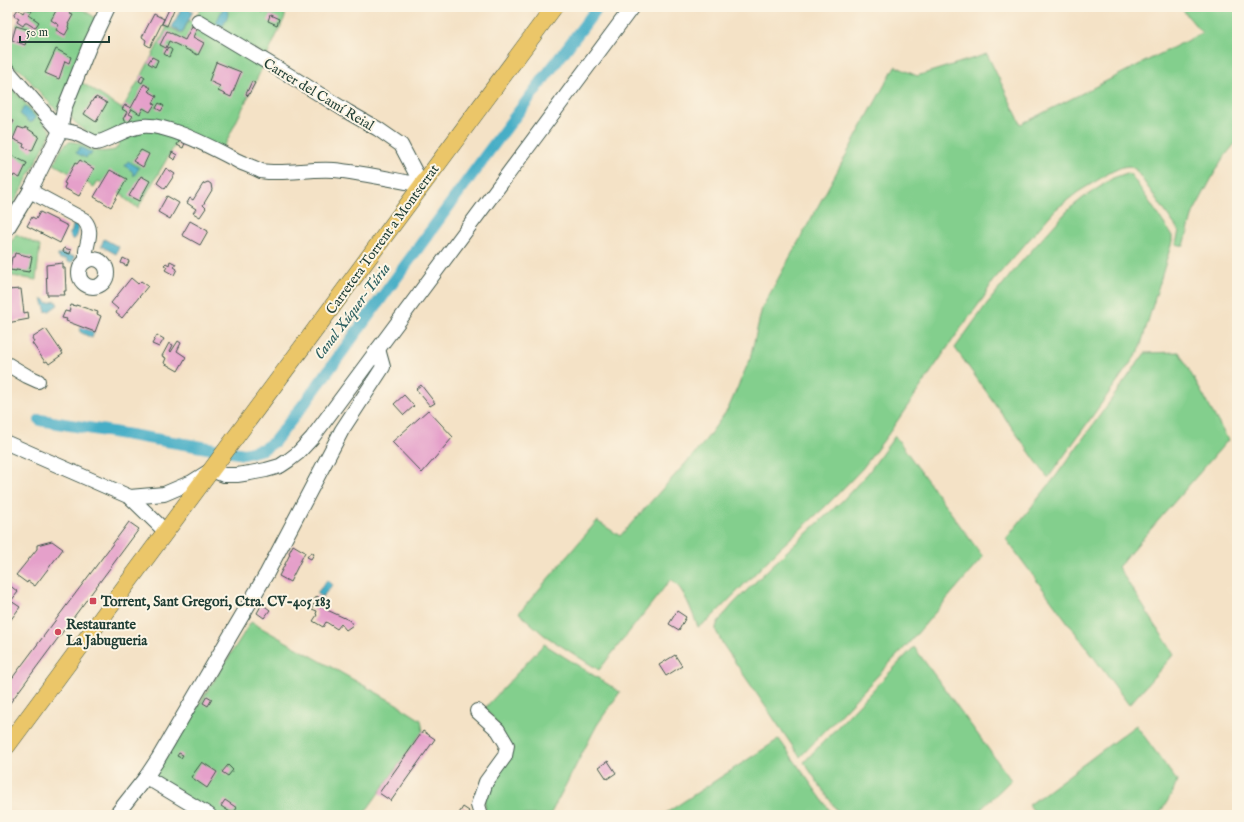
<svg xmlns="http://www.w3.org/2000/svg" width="1244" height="822" font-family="'IM FELL English',serif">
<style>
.green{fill:#83cf8d;stroke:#518660}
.water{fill:#46aec6;stroke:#32767d}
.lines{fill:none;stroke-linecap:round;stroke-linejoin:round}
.canal{stroke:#46aec6;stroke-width:12}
.building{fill:#e5a0ca}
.minor-casing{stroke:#3f564a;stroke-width:16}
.major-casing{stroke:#3f564a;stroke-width:18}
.minor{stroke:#fff;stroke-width:14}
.major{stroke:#ebc669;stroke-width:17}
.poi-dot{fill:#d1495b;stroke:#fcf5e5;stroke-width:1.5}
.labels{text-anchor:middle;stroke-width:4;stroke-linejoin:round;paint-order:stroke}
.street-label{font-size:14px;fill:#1f3d34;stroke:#fcf5e5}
.poi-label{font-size:14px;font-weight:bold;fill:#1f3d34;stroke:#fcf5e5;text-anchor:start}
.water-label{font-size:15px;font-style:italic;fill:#2b5f60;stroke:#fcf5e5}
</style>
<rect width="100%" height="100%" fill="#fcf5e5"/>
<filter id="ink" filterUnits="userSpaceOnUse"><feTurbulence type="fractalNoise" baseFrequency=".025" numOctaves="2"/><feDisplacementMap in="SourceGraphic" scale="8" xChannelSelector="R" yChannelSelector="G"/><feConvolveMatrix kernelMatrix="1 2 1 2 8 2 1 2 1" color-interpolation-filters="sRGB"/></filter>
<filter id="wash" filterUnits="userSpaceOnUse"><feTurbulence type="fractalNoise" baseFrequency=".012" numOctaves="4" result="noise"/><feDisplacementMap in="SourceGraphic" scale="16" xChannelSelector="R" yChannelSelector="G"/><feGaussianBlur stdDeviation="0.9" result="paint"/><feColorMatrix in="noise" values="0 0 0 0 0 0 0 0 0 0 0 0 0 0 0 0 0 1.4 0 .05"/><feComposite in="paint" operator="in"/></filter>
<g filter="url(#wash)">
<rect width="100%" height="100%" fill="#f4e2c6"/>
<g class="green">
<path d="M27 7H79L99 20 57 111 34 86 22 71 7 64C7 45 16 22 27 7Z"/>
<polygon points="202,7 296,7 285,11 285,17 267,56 196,17"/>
<path d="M1180 7H1237V141L1221 161 1193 213 1184 246 1176 244 1179 231 1135 169 1129 166 1122 167 1111 172 1078 192 1055 210 992 282 984 297 961 328 887 436 862 469 826 506 780 548 708 621 698 627C691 610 685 590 671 579L599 670 544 635 519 613 597 521 620 536 702 445 728 409 750 359 762 308 895 66 917 76 987 54 1021 124 1202 33Z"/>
<path d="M189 20 265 62 223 149 153 121 97 138C63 116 67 119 81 82L122 109 142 75 166 29 167 26 182 34Z"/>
<polygon points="7,83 50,130 51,133 36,162 14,203 7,205"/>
<path d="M138 128 181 135 138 208 124 198 125 196 98 181 94 187 54 164C57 158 61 147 67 143 75 138 88 149 96 151 103 152 109 151 115 150L120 143 116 141Z"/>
<polygon points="1127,173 1131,175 1136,182 1169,231 1172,236 1172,242 1139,351 1048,478 955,348 986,305 1021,262 1069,209 1083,198 1113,178"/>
<polygon points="16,234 40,246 36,280 7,275 7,249"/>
<polygon points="1179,352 1228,440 1118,567 1174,654 1129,705 1006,539 1056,476 1145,353"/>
<polygon points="895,436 983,557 909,643 800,757 724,646 716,631 716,627 718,622 734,603 785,553 842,501 868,473"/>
<polygon points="251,622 402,707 402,708 421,720 423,731 363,815 214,815 153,777"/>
<polygon points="544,644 620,692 597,725 550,815 486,815 484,798 508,757 498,725 485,708"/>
<polygon points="914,647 1011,780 975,815 840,815 804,762"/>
<polygon points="1136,725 1177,781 1173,792 1159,815 1037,815 1029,805"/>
<polygon points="779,739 833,815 663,815"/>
</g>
<g class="water">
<polygon points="182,7 193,11 182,33 172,27"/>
<path d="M224 9H226C231 13 225 21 223 26L216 23 222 10Z"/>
<polygon points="25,106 36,118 31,123 20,114"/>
<polygon points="80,147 92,153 90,156 88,155 86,158 76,153"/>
<polygon points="128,161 139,168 134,176 132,171 125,166"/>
<path d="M73 225H76L78 226C79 231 77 238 73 240L71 238V237L69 235V233L72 231Z"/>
<polygon points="104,239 119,247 116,254 101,246"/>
<polygon points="62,253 75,257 73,262 68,262 66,259 60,259 58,257 58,255"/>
<polygon points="44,299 47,303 56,301 58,305 48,312 47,311 46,312 42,299"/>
<polygon points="81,327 94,332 92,338 80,332"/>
<polygon points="327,580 333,585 322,597 317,593"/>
</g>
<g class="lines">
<polyline class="canal" points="40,420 244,454 263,449 274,442 304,404 489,151 598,7"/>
</g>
<g id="blocks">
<g class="building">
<polygon points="58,7 67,7 72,11 70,14 73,15 68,24 69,24 68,27 69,28 65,35 56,30 59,25 51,20"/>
<polygon points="170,7 175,7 167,26 162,24"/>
<polygon points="252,7 268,7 267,10 263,8 261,11"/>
<polygon points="26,8 32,11 29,15 39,22 35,28 27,23 25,23 23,26 17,22 19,18 14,15 18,9 23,13"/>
<polygon points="154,14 164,19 150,47 145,44 146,40 142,37"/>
<polygon points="270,15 279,19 277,25 268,21"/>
<polygon points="16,26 30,30 25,45 12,40"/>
<polygon points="192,26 197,29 193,37 204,43 198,55 169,41 166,48 160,45 167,31 185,40"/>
<polygon points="168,47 172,50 169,57 164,54"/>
<polygon points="56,49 71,57 69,63 65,61 59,79 45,73"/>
<polygon points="152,57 158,60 155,67 148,63"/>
<polygon points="216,62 241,72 231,97 218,91 220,86 209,81"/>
<polygon points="142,75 145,77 142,83 139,81"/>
<polygon points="252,81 255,83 248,96 246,94"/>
<polygon points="144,84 151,88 148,91 157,96 153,103 155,104 150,112 143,108 140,114 132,109 129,114 133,116 128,123 123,119 127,112 122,109 125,105 131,108"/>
<polygon points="96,97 107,103 96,122 84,114 94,98 95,99"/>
<polygon points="159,103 164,106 161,111 156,108"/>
<polygon points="10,119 14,121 9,130 7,129 7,125"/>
<polygon points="18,127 24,129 25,127 39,136 32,151 23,147 24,144 13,139"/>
<polygon points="182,136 187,138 183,148 177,145"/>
<polygon points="141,150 149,154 143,167 133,161"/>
<polygon points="172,152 177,155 175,160 170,157"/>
<polygon points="9,154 27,163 20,178 14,175 13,177 11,176 12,174 8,172 7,157"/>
<polygon points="80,160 94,169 79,196 64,188 66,184 64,183 75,163 77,164"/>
<polygon points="166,168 175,174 165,189 157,183"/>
<polygon points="110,170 127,179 111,207 94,197"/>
<polygon points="141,176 150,181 139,201 129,196"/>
<polygon points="208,182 211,184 212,190 203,205 206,208 200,217 193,213 196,209 187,203 190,198 193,200 203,184"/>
<polygon points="167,196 179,203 170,219 158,212"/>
<polygon points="40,212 68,226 60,243 27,226 32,217 36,219"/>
<polygon points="190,221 208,231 200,245 182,235"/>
<polygon points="64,248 71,250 70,254 63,252"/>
<polygon points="15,253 32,257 29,272 16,270 16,271 10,270 12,257 14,257"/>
<polygon points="123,258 129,261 127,266 121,263"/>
<polygon points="170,261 176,264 174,267 177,269 174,275 165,270 167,267 164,265 166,263 169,265"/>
<polygon points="63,263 63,268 65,268 66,291 64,291 65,295 47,295 46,265"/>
<polygon points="131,278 138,284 141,281 148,286 122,318 116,313 118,309 111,303"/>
<polygon points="21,289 24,313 28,312 29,319 7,323 7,290"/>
<polygon points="71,305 76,306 76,305 98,312 97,314 101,316 95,332 66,321 67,319 62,318 65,311 69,312"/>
<polygon points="46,329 63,354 49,364 47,361 45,362 32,343 34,342 32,338"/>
<polygon points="157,335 164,339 159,347 152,344"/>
<polygon points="178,341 181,343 177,351 186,357 178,371 164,363 166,358 162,356 169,343 173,345 170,351 171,352"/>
<polygon points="421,385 435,403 430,406 416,389"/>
<polygon points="404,395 414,406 404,415 394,404"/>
<polygon points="428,410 453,437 422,473 392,442"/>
<polygon points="129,522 139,529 7,707 7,685"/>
<polygon points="52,541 63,549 35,586 28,581 27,583 16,575 37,549 37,545"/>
<polygon points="293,545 305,552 290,582 279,576 290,554 289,553"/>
<polygon points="311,552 314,554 311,559 307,557"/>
<polygon points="8,584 18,592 11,601 20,607 7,625"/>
<polygon points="317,596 321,599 319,602 314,600"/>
<polygon points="262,604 270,610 264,618 257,613"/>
<polygon points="314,604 349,620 353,625 346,630 341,624 337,629 326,622 323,627 313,621 317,615 316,614 317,611 312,609"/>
<polygon points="677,611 686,617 679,630 669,624"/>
<polygon points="675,655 682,666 666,676 659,665"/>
<polygon points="207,696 212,699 208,706 203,703"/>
<polygon points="423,731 435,739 391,801 379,793"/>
<polygon points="179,753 183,755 181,758 177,756"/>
<polygon points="608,761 616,773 607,779 599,767"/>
<polygon points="202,762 217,772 207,788 191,777"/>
<polygon points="228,765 233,770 228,776 222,772"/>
<polygon points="225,800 237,808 233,814 221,806"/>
<polygon points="463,807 469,811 467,815 458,815"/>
</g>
</g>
</g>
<g filter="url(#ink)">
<use href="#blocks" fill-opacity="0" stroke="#3f564a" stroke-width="1"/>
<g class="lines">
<g class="minor-casing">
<g id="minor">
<polyline points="198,21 287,74 348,112 378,129 401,145 422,185"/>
<polyline points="7,70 60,131"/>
<path d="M60 131C75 130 84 138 96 143 112 139 125 128 142 126 168 123 214 149 238 161 246 165 253 167 261 171 284 175 310 168 334 170 364 173 393 180 422 185"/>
<path d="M30 191 84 220C93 230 88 239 86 251 86 254 86 258 86 261"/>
<polyline points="7,229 30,191 60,131 64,109 89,47 108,7"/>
<circle cx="93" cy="273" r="14"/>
<polyline points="7,364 27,376 38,381"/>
<polyline points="7,443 130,497 166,532"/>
<polyline points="130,497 164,494 192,482 211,470 224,475 237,475 250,473 266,470 280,466 289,460 298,453 312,438 378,349 632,7"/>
<polyline points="477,711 498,730 507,745 505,756 486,782 478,805 481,815"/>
<polyline points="146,777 209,815"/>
<polyline points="116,815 146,777 158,759 267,573 342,430 383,367 378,349"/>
</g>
</g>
<g class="major-casing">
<polyline id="major" points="7,746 554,7"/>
</g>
<use href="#minor" class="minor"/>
<use href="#major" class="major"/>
</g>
</g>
<g class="poi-dot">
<rect x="89" y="597" width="8" height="8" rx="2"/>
<circle cx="58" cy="632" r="4"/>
</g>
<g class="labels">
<g class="street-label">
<text transform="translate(319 94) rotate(31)" y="5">Carrer del Camí Reial</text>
<text transform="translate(382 239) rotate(-54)" y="5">Carretera Torrent a Montserrat</text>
</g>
<g class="poi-label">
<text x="101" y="606">Torrent, Sant Gregori, Ctra. CV-405 183</text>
<text x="66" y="629">Restaurante<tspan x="66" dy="16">La Jabugueria</tspan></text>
</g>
<g class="water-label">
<text transform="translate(352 311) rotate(-53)" y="5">Canal Xúquer-Túria</text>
</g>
</g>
<rect width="1244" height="822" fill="none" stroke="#fcf5e5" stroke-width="24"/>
<path d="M20 36v6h89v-6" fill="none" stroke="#1f3d34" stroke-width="2"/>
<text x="26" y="36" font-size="12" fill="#1f3d34" stroke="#fcf5e5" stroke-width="3" paint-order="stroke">50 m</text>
</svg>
